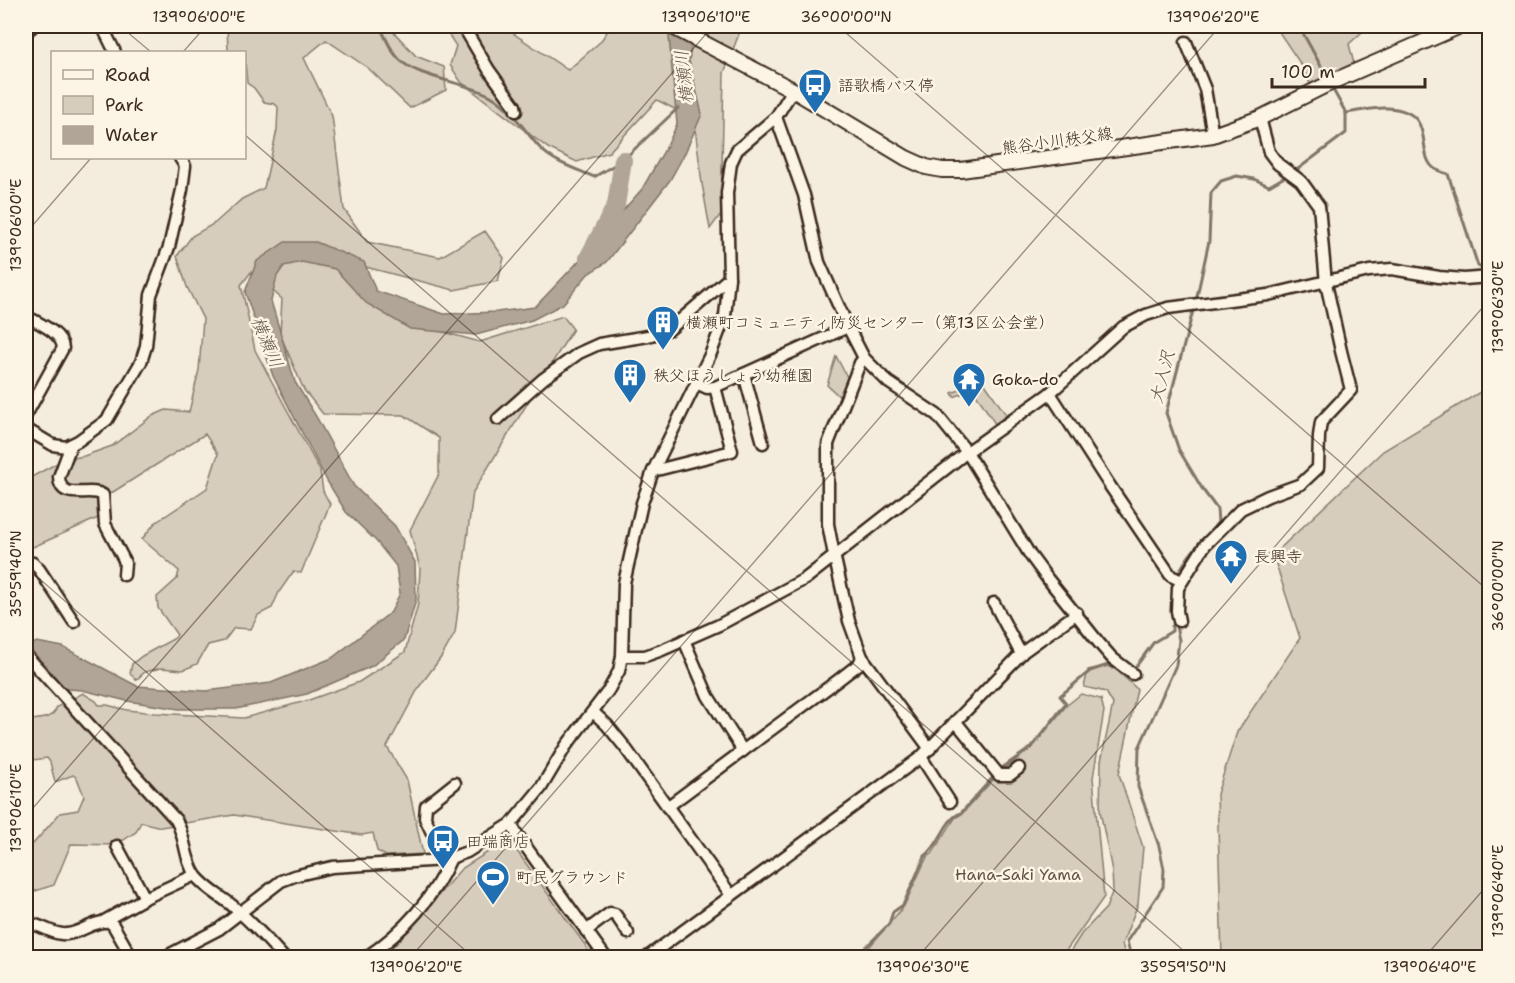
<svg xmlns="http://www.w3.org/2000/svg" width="1515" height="983" font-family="'Shantell Sans','Klee One',sans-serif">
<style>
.green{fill:#d6cdbd;stroke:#887c6e;stroke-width:1.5}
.water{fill:#b0a596;stroke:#817466;stroke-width:1.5}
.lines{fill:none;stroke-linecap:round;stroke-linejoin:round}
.stream{stroke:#817466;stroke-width:3}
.river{stroke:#b0a596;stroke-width:18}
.minor-casing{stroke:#3b2a1e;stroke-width:15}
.major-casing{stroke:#3b2a1e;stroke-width:18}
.minor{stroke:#fcf5e5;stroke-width:10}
.major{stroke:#fcf5e5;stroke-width:14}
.ticks{fill:none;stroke:#3b2a1e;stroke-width:1.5;stroke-opacity:0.45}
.labels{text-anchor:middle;stroke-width:5;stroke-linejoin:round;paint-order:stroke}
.poi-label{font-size:16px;fill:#3b2a1e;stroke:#fcf5e5;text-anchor:start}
.street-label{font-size:16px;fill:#3b2a1e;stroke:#fcf5e5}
.park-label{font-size:16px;fill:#625346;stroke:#fcf5e5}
.water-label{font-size:18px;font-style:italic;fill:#645548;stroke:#fcf5e5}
.neatline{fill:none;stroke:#3b2a1e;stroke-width:2}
.ticks-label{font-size:15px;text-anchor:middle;fill:#3b2a1e}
</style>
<rect width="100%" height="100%" fill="#f4eddd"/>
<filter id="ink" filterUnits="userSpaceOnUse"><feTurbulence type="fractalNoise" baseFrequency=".0167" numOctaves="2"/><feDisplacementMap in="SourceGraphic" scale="12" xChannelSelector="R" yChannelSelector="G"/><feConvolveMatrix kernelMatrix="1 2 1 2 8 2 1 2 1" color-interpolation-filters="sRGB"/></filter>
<g filter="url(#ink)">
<g class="green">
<path d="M227 26H390L391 29 416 56 444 67 446 90 410 108 368 68 326 40 304 58 332 116 344 209 367 242 440 257 485 231 504 258 498 281 454 290 362 266 365 294 432 329 480 342 563 316 573 329 473 492 455 633 442 656 419 687 387 747 407 780 423 854 386 856 377 851 373 833 362 835 234 815 161 827 141 822 136 832 116 845 71 844 54 885 32 892 26 876V842L27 845 33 844 60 813 78 810 84 796 77 778 73 775 55 782 50 762 47 758 26 761V721C38 718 52 721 57 707L83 693 96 701 99 705H107L127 710 155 713 244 718 309 700 359 682 405 652 418 604 420 568 410 530 439 474V438L404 415 323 414 304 390 280 334 282 299 251 272 241 285 255 350 320 471 323 491 330 504 301 573 293 572 279 592 272 608 258 615 251 629 234 628 224 641 208 645 197 664 183 670 161 668 145 672 136 680 130 673 132 664 142 656 175 638 177 635 158 608 157 597 177 579 179 571 142 539 155 523 207 488 218 454 205 434 97 502 98 518 26 550V480L63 460 84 456 112 446 152 416 166 410 189 412 199 370 203 319 187 287 177 256 192 236 215 223 242 199 264 188 277 130 278 107 275 104 264 102 254 88 247 83 244 52 228 51Z"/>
<polygon points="443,26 502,26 568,70 600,42 611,26 742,26 724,73 721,214 710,229 702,184 694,119 657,100 609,152 577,162 548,148 461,82 450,65 456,46"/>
<polygon points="1275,26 1354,26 1362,32 1349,44 1355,68 1311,86 1302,66"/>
<polygon points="836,356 847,377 841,398 827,385"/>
<polygon points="983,381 1007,416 995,424 973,389 954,397 952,393"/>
<polygon points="1485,389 1490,390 1489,957 1222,957 1217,794 1237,732 1300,638 1273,555 1383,451"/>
<polygon points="1111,665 1137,689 1119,774 1143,847 1138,904 1122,944 1126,957 860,958 904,906 927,857 932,854 955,818 962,814 1001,771 1032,748 1066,706 1081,694 1101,699 1104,711 1093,778 1104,897 1065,952 1068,955 1082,933 1106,908 1113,890 1112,871 1100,811 1101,761 1113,704 1106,692 1084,687 1088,670"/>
<polygon points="507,840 509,840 588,949 577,958 375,958 396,944 461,869"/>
</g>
<polygon class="water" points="668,26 694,26 689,61 702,114 685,153 670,180 607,262 588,274 563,304 532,320 476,335 410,329 366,303 335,269 302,262 284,266 277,276 271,301 295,382 317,418 354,486 395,526 415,562 416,600 404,640 372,666 307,694 236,709 179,709 127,701 82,690 67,689 26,671 26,647 37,642 63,647 137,686 206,691 271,683 332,658 391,612 400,593 396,566 376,541 346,512 327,481 273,376 245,292 257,261 285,242 316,242 364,262 376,291 444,314 497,312 535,307 576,264 642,189 668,144 677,124"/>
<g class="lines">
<g class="stream">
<path d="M380 26C385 37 391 52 401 61 418 77 467 83 491 96 512 108 525 132 541 149 555 163 576 169 594 177L623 160 678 108"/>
<polyline points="1299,26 1328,79"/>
<path d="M1346 113C1360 111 1375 107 1388 108 1439 111 1414 155 1435 169 1439 171 1444 173 1448 174L1478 266 1490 273"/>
<polyline points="1294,172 1346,133 1346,113 1332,88"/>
<polyline points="1196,301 1209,241 1211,193 1221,181 1237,176 1254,179 1269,186 1288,175"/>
<polyline points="1194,307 1166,413 1179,450 1203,490 1217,509 1218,522 1209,534"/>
<path d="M1173 609C1168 584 1185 558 1202 541"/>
<polyline points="1131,667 1134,669 1154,642 1172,631 1172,626 1176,624"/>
<polyline points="999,770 1032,747 1066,703 1060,696 1090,671 1108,665 1113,668 1118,667"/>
<path d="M855 958 889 924 893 912 903 905 925 856C941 845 944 819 961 813L995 775"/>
<polyline points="1131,958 1127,941 1163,887 1164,869 1159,846 1138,787 1139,748 1176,665 1179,640 1175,622"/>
</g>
<polyline class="river" points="588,258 616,205 623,160"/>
<g class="minor-casing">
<g id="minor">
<polyline points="102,26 115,52"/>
<polyline points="463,26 489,70 515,106 516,111"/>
<polyline points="26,32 33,26"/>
<polyline points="1186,42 1205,89 1213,135"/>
<polyline points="776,117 804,195 819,262 848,327 864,358 888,382 937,415 967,452 1030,555 1047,578 1099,643 1112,658 1133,674"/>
<path d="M26 316C38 323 62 332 63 348L26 415"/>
<polyline points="864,358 860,363 828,444 828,524 833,550 849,621 862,657 930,749"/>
<polyline points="744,374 763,443"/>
<polyline points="696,383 707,388 715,387 848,327"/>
<polyline points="1050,393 1110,486 1171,576 1182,581"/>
<polyline points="498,419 543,379 579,353 599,344 648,336 670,329 729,278"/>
<polyline points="26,429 53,445 66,447 78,441 107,420 141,362 146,346 151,295 169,247 182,190 185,166 180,158"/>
<path d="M71 445 59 477C60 503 90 486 103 495L105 524 123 558 125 563 124 575"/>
<polyline points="653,471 732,451 715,387"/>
<polyline points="26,561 33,563 39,569 74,622"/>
<polyline points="994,603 1021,654"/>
<polyline points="1179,621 1177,611 1178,588 1205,545 1241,509 1268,496 1301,484 1318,468 1319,436 1321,422 1351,390 1341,351 1326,283 1319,206 1301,181 1278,164 1269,152 1260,118"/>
<polyline points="684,640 708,696 743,751"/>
<path d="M26 655 176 820C186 837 184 859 196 876 207 890 223 897 235 908 253 924 268 940 284 958"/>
<polyline points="622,656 645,656 662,650 719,625 805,579 967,452 1050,393 1123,327 1146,315 1168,308 1268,295 1369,271 1392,269 1439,277 1464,279 1490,277"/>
<polyline points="593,712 607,725 624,746 731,895"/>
<polyline points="956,722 999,775 1010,775 1019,768"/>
<polyline points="921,757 950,802"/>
<polyline points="667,807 837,681 859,664 862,657"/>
<polyline points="511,824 516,833 606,958"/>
<polyline points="117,846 145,898"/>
<polyline points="445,860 425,818 426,806 455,783"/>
<polyline points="104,921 145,898 195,875"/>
<path d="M26 923C40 923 53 936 67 934 82 933 94 920 109 922L113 925 132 958"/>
<polyline points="586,931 610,913 615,914 628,933"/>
<polyline points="163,958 219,929 281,881 294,876 332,867 445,860 467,852 511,824 541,788 566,746 608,691 619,671 622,656 624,583 642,503 653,471 711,353 725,316 729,278 727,193 731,163 737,150 776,117 793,90"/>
<path d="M365 958C402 933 433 899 451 858"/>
<polyline points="646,958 921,757 1023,652 1077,613"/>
</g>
</g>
<g class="major-casing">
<polyline id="major" points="671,26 793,90 906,158 926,167 942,170 961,170 1213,135 1260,118 1336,80 1460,26"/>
</g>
<use href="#minor" class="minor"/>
<use href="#major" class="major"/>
</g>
</g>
<path class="ticks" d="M120 26 151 52M838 26 1490 592M183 52 206 26M244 134 1192 958M26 233 91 158M26 567 474 958M26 816 713 26M410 958 1220 26M917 958 1490 299M1424 958 1490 882"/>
<defs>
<g id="bus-pin" transform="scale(1.725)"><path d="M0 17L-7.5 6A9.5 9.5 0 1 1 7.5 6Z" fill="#1f6fb2" stroke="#fcf5e5"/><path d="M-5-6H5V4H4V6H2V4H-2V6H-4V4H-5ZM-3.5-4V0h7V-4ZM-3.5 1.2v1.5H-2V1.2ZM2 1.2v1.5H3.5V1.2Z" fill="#fff"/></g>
<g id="building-pin" transform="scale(1.725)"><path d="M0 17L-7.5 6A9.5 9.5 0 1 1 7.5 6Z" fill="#1f6fb2" stroke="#fcf5e5"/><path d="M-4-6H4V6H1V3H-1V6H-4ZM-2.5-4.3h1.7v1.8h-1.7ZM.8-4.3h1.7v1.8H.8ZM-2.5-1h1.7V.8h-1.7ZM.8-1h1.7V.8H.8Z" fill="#fff"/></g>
<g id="temple-pin" transform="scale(1.725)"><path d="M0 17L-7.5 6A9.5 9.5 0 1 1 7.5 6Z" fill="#1f6fb2" stroke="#fcf5e5"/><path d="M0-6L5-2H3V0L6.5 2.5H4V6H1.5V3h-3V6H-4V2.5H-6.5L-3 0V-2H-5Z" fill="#fff"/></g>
<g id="stadium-pin" transform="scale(1.725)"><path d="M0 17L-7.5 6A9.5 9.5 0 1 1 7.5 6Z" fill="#1f6fb2" stroke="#fcf5e5"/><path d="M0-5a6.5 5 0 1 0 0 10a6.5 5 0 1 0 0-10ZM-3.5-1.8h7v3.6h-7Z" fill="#fff"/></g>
</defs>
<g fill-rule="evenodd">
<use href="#bus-pin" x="815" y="85"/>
<use href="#building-pin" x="663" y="322"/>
<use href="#building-pin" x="630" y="375"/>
<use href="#temple-pin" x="969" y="379"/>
<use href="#temple-pin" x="1231" y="556"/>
<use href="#bus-pin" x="443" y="841"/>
<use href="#stadium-pin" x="493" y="877"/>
</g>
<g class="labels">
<g class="poi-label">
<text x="838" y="91">語歌橋バス停</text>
<text x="686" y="328">横瀬町コミュニティ防災センター（第13区公会堂）</text>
<text x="653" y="381">秩父ほうしょう幼稚園</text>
<text x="992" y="385">Goka-do</text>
<text x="1254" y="562">長興寺</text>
<text x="466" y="847">田端商店</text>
<text x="516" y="883">町民グラウンド</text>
</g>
<g class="street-label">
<text transform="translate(1057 140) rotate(-8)" y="6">熊谷小川秩父線</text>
</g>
<g class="park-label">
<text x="1018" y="880">Hana-Saki Yama</text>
</g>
<g class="water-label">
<text transform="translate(684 77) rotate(-96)" y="6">横瀬川</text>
<text transform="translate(267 342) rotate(67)" y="6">横瀬川</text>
<text transform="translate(1162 377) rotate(-76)" y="6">大入沢</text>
</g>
</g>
<rect width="1515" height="983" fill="none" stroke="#fcf5e5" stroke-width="66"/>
<rect x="51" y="51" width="195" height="108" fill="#fcf5e5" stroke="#afa495" stroke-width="1.5"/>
<rect x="63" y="70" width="30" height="9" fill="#fcf5e5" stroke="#afa495" stroke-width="1.5"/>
<text x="105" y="81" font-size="18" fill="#3b2a1e">Road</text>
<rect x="63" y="96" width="30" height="18" fill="#d6cdbd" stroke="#afa495" stroke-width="1.5"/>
<text x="105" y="111" font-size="18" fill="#3b2a1e">Park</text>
<rect x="63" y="126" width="30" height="18" fill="#b0a596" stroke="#afa495" stroke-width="1.5"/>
<text x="105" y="141" font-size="18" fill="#3b2a1e">Water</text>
<path d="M1272 78v9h153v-9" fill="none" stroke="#3b2a1e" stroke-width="3"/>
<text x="1281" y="78" font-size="18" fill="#3b2a1e" stroke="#fcf5e5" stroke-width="4.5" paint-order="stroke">100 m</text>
<rect x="33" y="33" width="1449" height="917" class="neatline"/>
<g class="ticks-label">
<text x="199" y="22">139°06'00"E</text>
<text x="706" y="22">139°06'10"E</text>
<text x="846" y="22">36°00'00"N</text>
<text x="1213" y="22">139°06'20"E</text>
<text transform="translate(16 225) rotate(-90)" y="5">139°06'00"E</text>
<text transform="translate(1498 307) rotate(-90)" y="5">139°06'30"E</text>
<text transform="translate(16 574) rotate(-90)" y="5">35°59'40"N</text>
<text transform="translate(1498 586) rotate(-90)" y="5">36°00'00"N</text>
<text transform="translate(16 808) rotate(-90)" y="5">139°06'10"E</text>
<text transform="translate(1498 891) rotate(-90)" y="5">139°06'40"E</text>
<text x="416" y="972">139°06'20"E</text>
<text x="923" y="972">139°06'30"E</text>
<text x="1183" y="972">35°59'50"N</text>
<text x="1430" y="972">139°06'40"E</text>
</g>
</svg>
